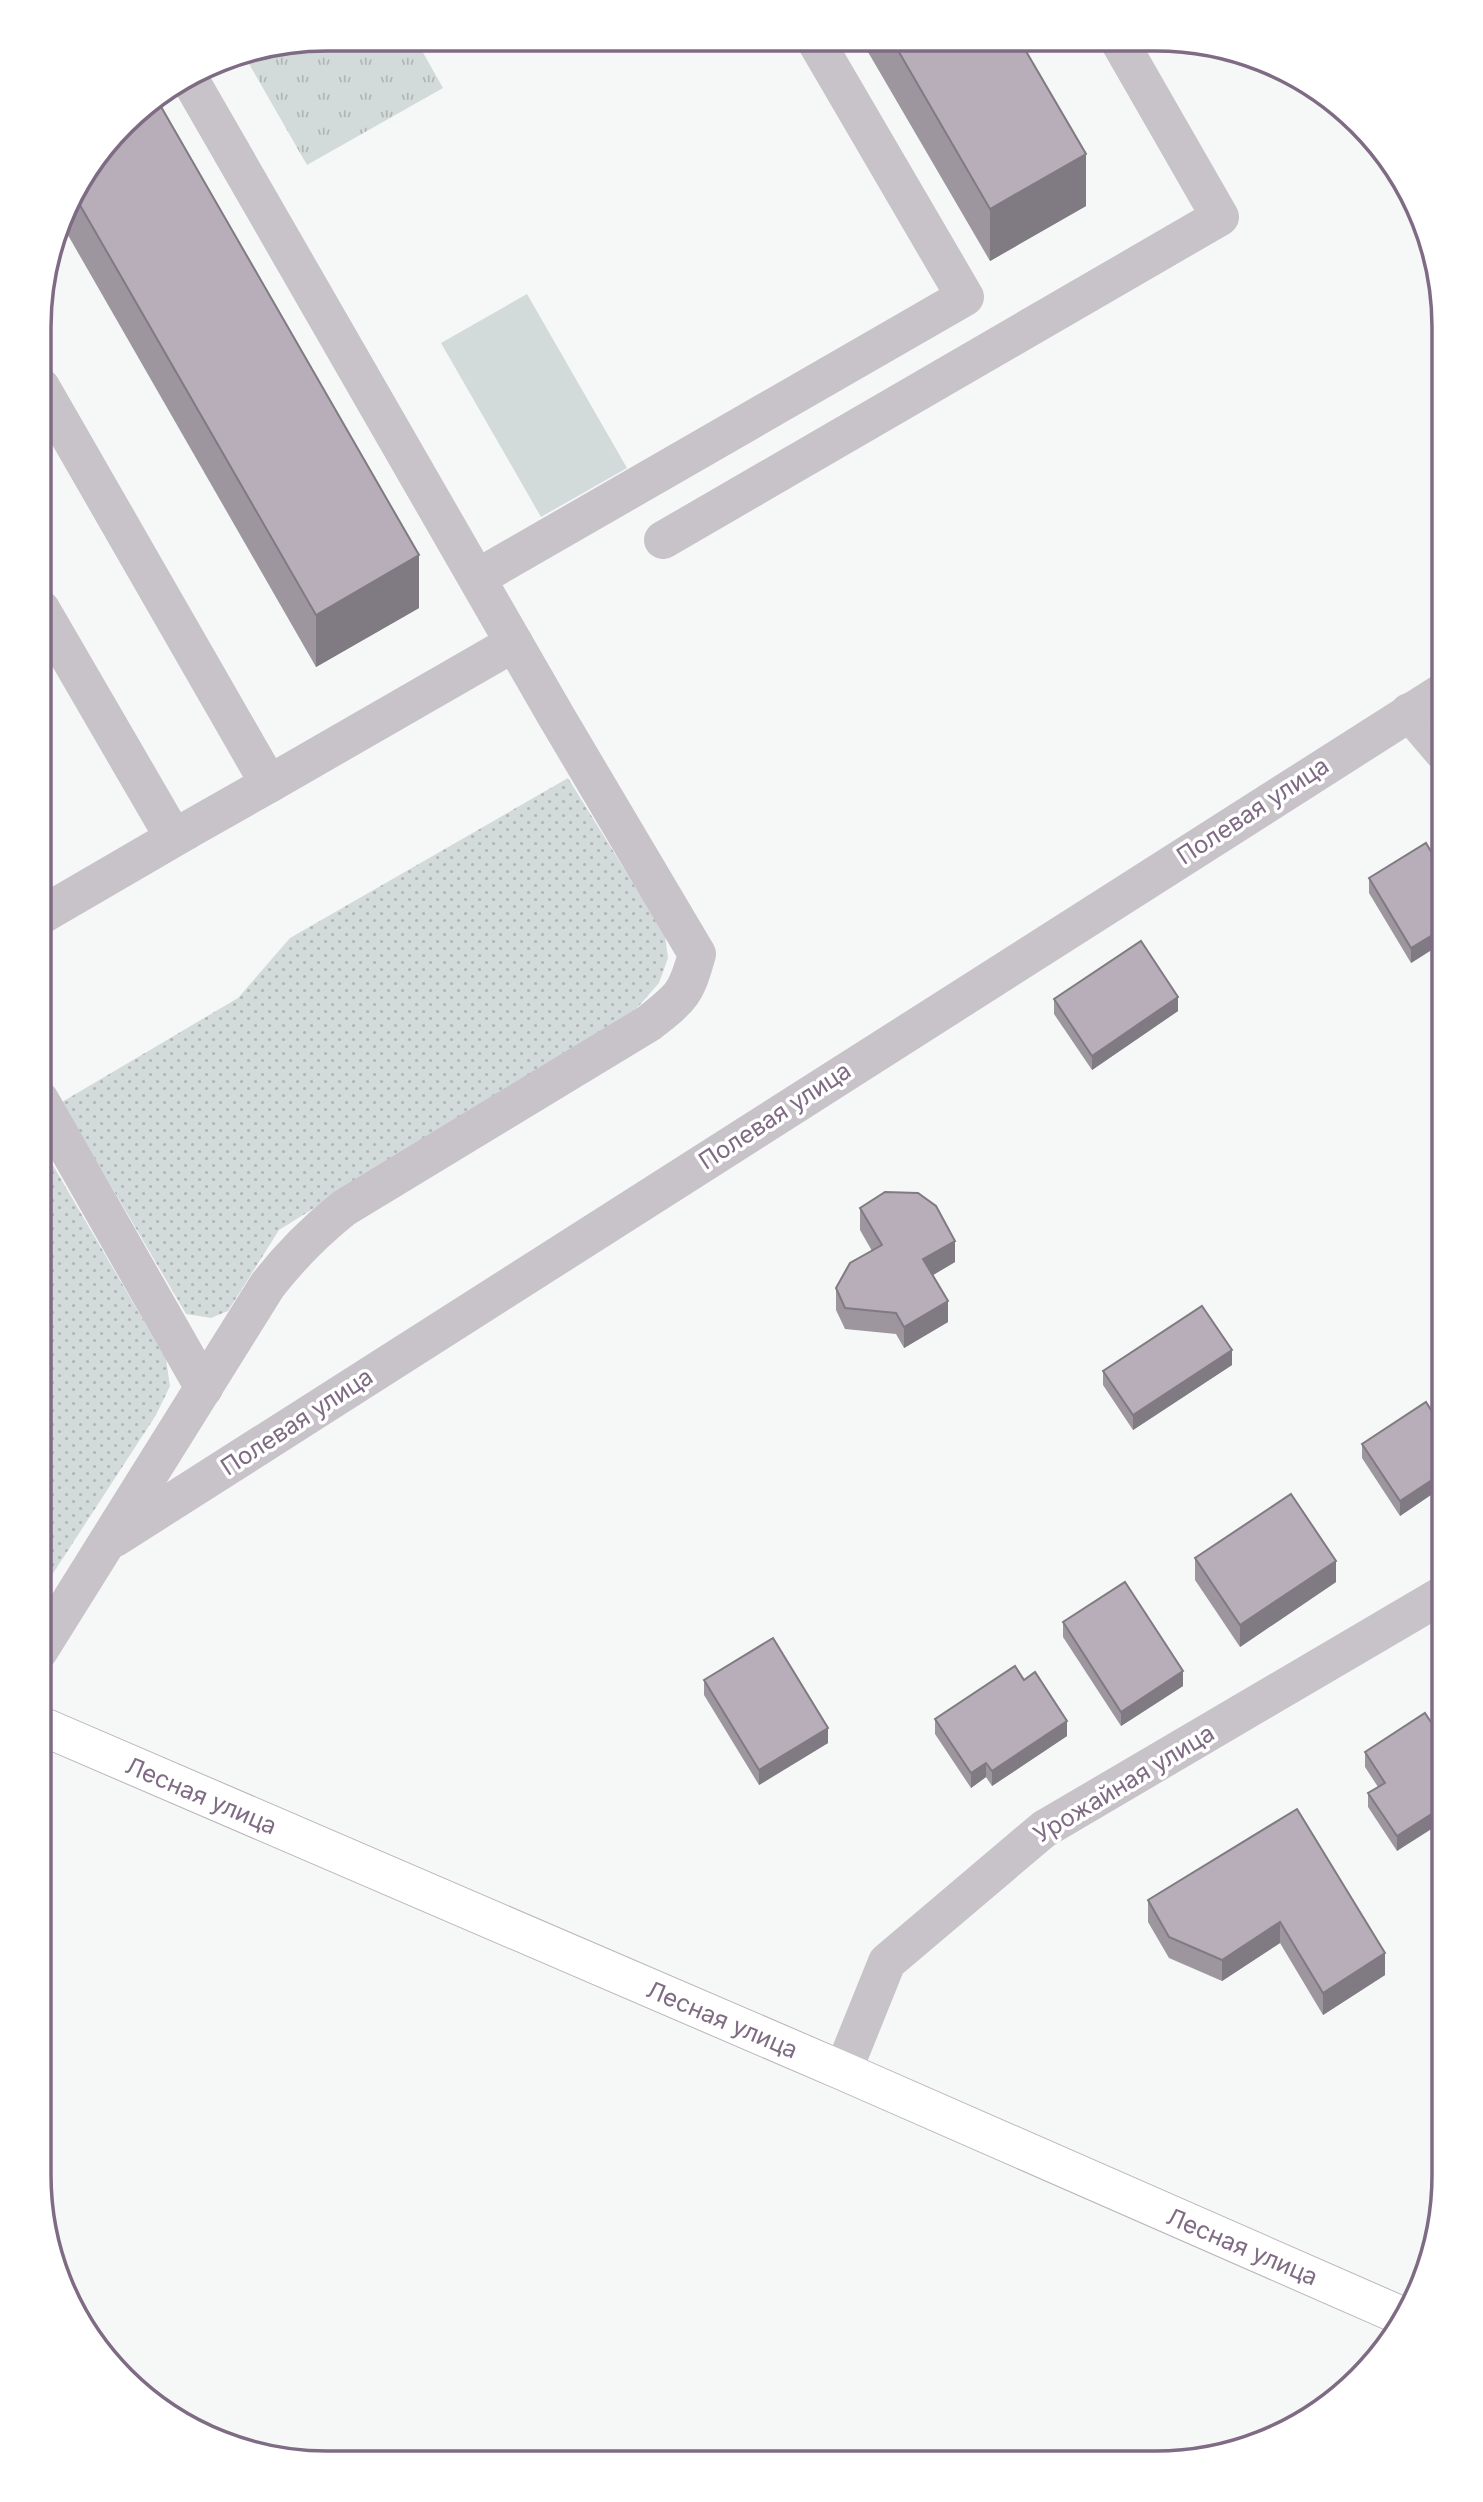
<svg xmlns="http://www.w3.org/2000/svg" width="1483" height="2502" font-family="Inter,sans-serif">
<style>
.grass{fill:url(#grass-dots)}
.park{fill:url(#park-tufts)}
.garden{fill:#d3dbda}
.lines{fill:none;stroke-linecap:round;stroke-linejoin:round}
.major-casing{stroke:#bab4bb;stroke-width:40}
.minor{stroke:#c8c2c9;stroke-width:38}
.major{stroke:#fff;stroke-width:38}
.wall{fill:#9d969f}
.shaded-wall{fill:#807a82}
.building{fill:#b7aeb9;stroke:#807a82;stroke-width:2}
.labels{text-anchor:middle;stroke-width:7;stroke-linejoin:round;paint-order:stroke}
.street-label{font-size:24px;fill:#7f6b84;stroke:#fff}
.rim{fill:none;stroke:#7f6b84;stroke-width:3.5}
</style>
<defs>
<pattern id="grass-dots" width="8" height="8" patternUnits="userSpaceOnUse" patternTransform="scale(1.75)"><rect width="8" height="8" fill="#d3dbda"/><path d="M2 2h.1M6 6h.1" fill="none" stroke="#b0b6b6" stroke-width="1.8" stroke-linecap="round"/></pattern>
<pattern id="park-tufts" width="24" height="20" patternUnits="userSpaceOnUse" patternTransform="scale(1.75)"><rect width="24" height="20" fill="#d3dbda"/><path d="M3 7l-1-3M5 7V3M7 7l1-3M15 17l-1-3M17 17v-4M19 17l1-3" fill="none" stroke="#b0b6b6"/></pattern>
</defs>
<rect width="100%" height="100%" fill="#f6f8f7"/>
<g class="grass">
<polygon points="568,778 665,935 668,958 659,983 637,1008 279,1230 228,1311 211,1318 186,1314 62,1102 238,998 290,938"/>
<polygon points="40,1143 166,1359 170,1386 156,1415 39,1595"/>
</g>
<polygon class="park" points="327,39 438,39 421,49 443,88 307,165 244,55"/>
<polygon class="garden" points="527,294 627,468 541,517 441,343"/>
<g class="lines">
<g class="major-casing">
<polyline id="major" points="39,1725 843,2071 1404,2317"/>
</g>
<g class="minor">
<polyline points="41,387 269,784 514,643"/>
<polyline points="663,540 1220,217 1119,41"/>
<polyline points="477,578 965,297 815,40"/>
<polyline points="41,609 167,826 176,831 186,831 269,784"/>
<polyline points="1409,712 1444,753"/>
<polyline points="40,916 186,831"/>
<polyline points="40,1100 204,1388"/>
<polyline points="115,1538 1444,691"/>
<path d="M39 1651 267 1286C290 1256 314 1232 344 1208L649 1023C682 997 686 994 697 954L556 716 189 78"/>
<polyline points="843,2071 887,1962 1044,1829 1444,1594"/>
</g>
<use href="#major" class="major"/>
</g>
<g class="wall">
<polygon points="861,40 1020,41 1086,206 990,261"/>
<polygon points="136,110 419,608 316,667 61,223 68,199"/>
<polygon points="1444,873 1444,942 1411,963 1369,893 1369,878"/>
<polygon points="1054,999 1178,1011 1092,1070 1054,1014"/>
<polygon points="860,1208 955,1262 933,1275 948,1322 904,1348 896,1334 845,1329 836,1310 836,1288 872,1251 860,1230"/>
<polygon points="1232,1365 1133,1430 1103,1385 1103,1371"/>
<polygon points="1444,1430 1444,1486 1400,1516 1362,1458 1362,1444"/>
<polygon points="1195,1558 1336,1582 1240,1647 1195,1580"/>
<polygon points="1063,1622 1183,1686 1121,1726 1063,1637"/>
<polygon points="704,1680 828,1743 759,1785 704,1695"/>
<polygon points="1024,1680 1067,1736 992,1786 986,1777 971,1788 935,1734 935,1719"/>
<polygon points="1425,1713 1397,1851 1368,1807 1368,1793 1378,1787 1365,1767 1365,1752"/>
<polygon points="1297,1809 1385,1975 1323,2015 1280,1943 1222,1981 1169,1958 1148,1922 1148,1900"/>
</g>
<g class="shaded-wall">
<polygon points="1086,154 1086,206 990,261 990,209"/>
<polygon points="419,555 419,608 316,667 316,615"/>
<polygon points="1444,928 1444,942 1411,963 1411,948"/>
<polygon points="1178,997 1178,1011 1092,1070 1092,1056"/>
<polygon points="955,1241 955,1262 923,1281 923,1259"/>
<polygon points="948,1301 948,1322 904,1348 904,1327"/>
<polygon points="1232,1350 1232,1365 1133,1430 1133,1415"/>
<polygon points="1444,1472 1444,1486 1400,1516 1400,1501"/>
<polygon points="1336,1561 1336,1582 1240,1647 1240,1625"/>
<polygon points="1183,1671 1183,1686 1121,1726 1121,1712"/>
<polygon points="1067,1721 1067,1736 992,1786 992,1771"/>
<polygon points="828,1728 828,1743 759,1785 759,1770"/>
<polygon points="986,1763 986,1777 971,1788 971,1773"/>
<polygon points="1444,1806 1444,1821 1397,1851 1397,1836"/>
<polygon points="1280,1922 1280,1943 1222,1981 1222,1960"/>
<polygon points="1385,1953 1385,1975 1323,2015 1323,1993"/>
</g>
<g class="building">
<polygon points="892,40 1020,41 1086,154 990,209"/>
<polygon points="156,98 419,555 316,615 73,193 136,110"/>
<polygon points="1426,843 1444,873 1444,928 1411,948 1369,878"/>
<polygon points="1141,941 1178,997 1092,1056 1054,999"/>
<polygon points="885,1192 918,1193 936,1206 955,1241 923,1259 948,1301 904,1327 896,1313 845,1308 836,1288 850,1263 882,1245 860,1208"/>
<polygon points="1202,1306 1232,1350 1133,1415 1103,1371"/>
<polygon points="1426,1402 1444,1430 1444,1472 1400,1501 1362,1444"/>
<polygon points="1291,1494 1336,1561 1240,1625 1195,1558"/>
<polygon points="1125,1582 1183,1671 1121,1712 1063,1622"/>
<polygon points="773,1638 828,1728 759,1770 704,1680"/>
<polygon points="1015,1666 1024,1680 1035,1672 1067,1721 992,1771 986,1763 971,1773 935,1719"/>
<polygon points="1425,1713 1444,1742 1444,1806 1397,1836 1368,1793 1385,1783 1365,1752"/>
<polygon points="1297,1809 1385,1953 1323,1993 1280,1922 1222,1960 1169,1937 1148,1900"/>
</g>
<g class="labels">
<g class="street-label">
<text transform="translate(1253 811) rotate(-33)" y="8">Полевая улица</text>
<text transform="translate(775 1116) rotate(-33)" y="8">Полевая улица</text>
<text transform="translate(297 1422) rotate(-33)" y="8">Полевая улица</text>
<text transform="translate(1124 1784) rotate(-31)" y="8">Урожайная улица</text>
<text transform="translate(201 1796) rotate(23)" y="8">Лесная улица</text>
<text transform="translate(722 2020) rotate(23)" y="8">Лесная улица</text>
<text transform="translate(1242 2247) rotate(23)" y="8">Лесная улица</text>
</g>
</g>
<path d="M0 0H1483V2502H0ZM327 51H1156A276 276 0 0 1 1432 327V2175A276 276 0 0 1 1156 2451H327A276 276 0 0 1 51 2175V327A276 276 0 0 1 327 51Z" fill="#fff" fill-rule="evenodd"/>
<path class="rim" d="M327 51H1156A276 276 0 0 1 1432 327V2175A276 276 0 0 1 1156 2451H327A276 276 0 0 1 51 2175V327A276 276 0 0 1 327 51Z"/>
</svg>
